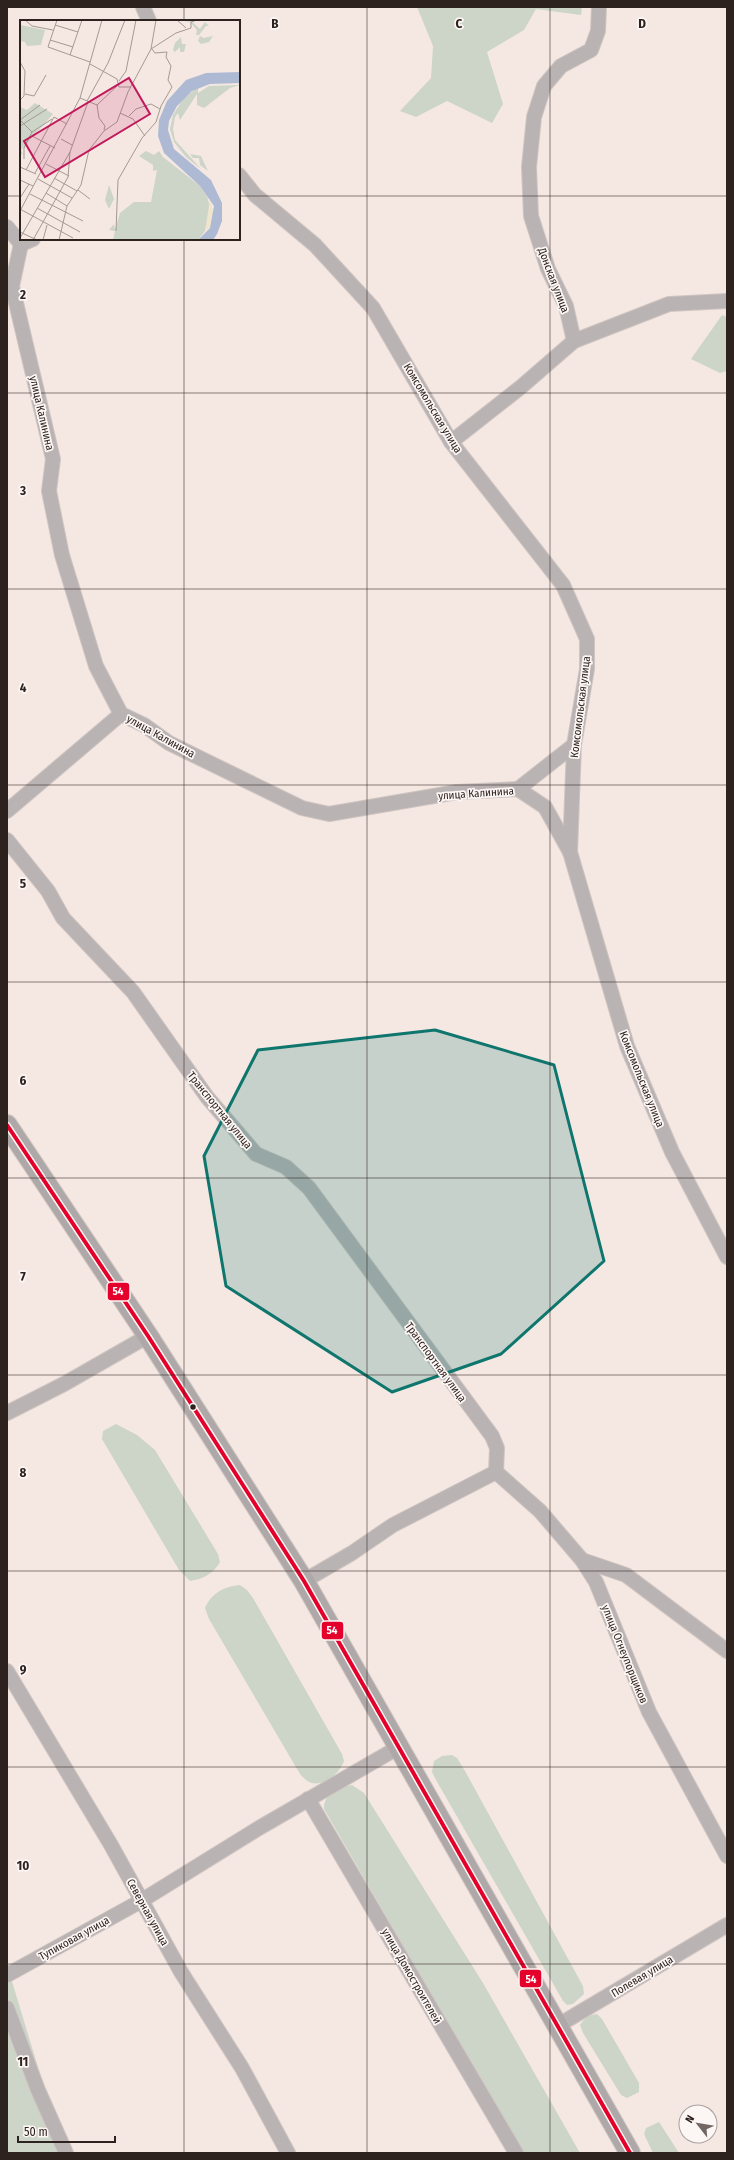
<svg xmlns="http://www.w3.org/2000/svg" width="734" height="2160" font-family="'Fira Sans Condensed',sans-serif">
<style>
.green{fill:#ccd5c7}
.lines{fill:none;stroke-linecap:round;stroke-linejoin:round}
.minor-casing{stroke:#cfc5c1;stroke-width:16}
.secondary-casing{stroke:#cfc5c1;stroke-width:22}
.minor{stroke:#bab3b3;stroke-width:14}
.secondary{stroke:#afa8a8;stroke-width:20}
.bus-1-casing{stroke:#fcf6f4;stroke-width:7}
.bus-1{stroke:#e4002b;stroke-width:4}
.marked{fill:#0f766e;fill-opacity:0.2;stroke:#0f766e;stroke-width:3;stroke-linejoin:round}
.grid{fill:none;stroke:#2d221e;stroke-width:1;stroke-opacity:0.55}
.bus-dot{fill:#2d221e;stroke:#fcf6f4;stroke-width:1.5}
.labels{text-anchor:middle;stroke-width:3.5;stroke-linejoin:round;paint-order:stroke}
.street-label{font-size:11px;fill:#2d221e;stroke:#fcf6f4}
.inset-road{fill:none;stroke:#a59994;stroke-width:1}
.view{fill:#c2185b;fill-opacity:0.15;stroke:#c2185b;stroke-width:2}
.inset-edge{fill:none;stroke:#2d221e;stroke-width:2}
.grid-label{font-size:13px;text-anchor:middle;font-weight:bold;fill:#2d221e;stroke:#fcf6f4;stroke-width:3.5;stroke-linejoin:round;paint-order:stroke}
.line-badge{stroke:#fcf6f4;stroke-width:1.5}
.badge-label{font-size:11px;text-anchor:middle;font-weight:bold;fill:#fff}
</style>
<rect width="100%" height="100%" fill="#f5e8e3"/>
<g class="green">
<polygon points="417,7 582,7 581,15 536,9 524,30 487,52 503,104 492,123 447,101 416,117 400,111 431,78 433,46"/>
<polygon points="722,315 727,317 727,371 720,373 691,359"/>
<path d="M116 1424 137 1435 155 1450 218 1554 220 1562C213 1574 203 1579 190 1581L179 1570 102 1439 103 1431Z"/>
<path d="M240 1585 247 1590 253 1598 342 1754 344 1761C340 1772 326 1786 312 1783 307 1782 303 1777 300 1774L209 1619 205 1608C211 1593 225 1586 240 1585Z"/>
<polygon points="452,1755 457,1758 465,1771 583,1986 584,1994 573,2004 567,2005 563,2001 436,1780 432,1772 434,1761 442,1756"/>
<path d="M352 1785 364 1793 483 1983 580 2153H523L324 1809C323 1794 339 1787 352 1785Z"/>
<polygon points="7,1965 64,2153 7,2153"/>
<path d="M597 2014 602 2019 639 2083V2092L627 2098 621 2095 583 2033 580 2025C585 2018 588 2015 597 2014Z"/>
<polygon points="659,2122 679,2153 653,2153 644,2134 646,2128"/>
</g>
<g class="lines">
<g class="minor-casing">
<g id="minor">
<polyline points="143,7 149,21"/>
<polyline points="239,175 255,195 315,245 373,308 451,442 563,585 587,639 587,669 574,745 570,852 627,1046 672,1152 727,1257"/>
<polyline points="7,227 21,244 33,239"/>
<polyline points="21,244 12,286 53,459 49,491 62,555 96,666 121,714 144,725 169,743 302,808 329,814 457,792 518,789 545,807 570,852"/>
<polyline points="574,341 566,306 548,269 531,216 529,167 534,117 544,86 561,66 591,50 598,31 599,7"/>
<polyline points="451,442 521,387 574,341 669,304 727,301"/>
<polyline points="518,789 574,745"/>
<polyline points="7,811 121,714"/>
<polyline points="7,840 48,891 63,918 133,992 207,1097 256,1154 286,1167 309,1188 492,1436 497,1448 496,1472"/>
<polyline points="7,1413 64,1384 148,1336"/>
<polyline points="496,1472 540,1511 582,1560 596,1582 649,1712 727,1856"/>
<polyline points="582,1560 626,1575 727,1651"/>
<polyline points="304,1581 352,1553 393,1525 496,1472"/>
<polyline points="7,1671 111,1845 181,1972 242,2068 288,2153"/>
<polyline points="308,1799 516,2153"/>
<polyline points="7,1975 141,1901 259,1828 399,1747"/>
<polyline points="7,2008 38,2090 66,2153"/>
<polyline points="557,2026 727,1925"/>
</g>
</g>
<g class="secondary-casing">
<polyline id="secondary" points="7,1125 148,1336 304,1581 630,2153"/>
</g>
<use href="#minor" class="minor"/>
<use href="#secondary" class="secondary"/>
<g class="bus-1-casing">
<polyline id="bus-1" points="7,1125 148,1336 304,1581 630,2153"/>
</g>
<use href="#bus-1" class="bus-1"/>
</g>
<path class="marked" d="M435 1030 554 1065 604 1261 501 1354 392 1392 226 1286 204 1156 258 1050Z"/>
<path class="grid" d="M184 7V21M367 7V2153M550 7V2153M7 196H21M239 196H727M184 239V2153M7 393H727M7 589H727M7 785H727M7 982H727M7 1178H727M7 1375H727M7 1571H727M7 1767H727M7 1964H727"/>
<circle class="bus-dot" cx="193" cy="1407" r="3.5"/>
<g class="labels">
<g class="street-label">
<text transform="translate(554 280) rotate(69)" y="4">Донская улица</text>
<text transform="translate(433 408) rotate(59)" y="4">Комсомольская улица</text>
<text transform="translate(42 413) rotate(77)" y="4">улица Калинина</text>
<text transform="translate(580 707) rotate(-83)" y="4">Комсомольская улица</text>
<text transform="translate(161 736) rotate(29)" y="4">улица Калинина</text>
<text transform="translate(476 793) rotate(-4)" y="4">улица Калинина</text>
<text transform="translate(642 1079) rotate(68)" y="4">Комсомольская улица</text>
<text transform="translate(220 1110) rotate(51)" y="4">Транспортная улица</text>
<text transform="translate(436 1362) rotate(54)" y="4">Транспортная улица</text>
<text transform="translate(625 1654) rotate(68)" y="4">улица Огнеупорщиков</text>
<text transform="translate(148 1912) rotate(61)" y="4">Северная улица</text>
<text transform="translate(74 1938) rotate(-29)" y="4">Тупиковая улица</text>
<text transform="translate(412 1976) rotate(60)" y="4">улица Домостроителей</text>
<text transform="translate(642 1976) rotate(-31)" y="4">Полевая улица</text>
</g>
</g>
<g transform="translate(20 20)">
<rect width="220" height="220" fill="#f5e8e3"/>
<path d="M167 0H170L180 9 185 2 189 6H186L179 15H176L177 10 170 2 165 1ZM0 5 25 10 21 25 7 26 5 22 0 21ZM180 16 184 18 193 16 189 22 181 24 178 21ZM161 17 162 24H166L164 32H160V27L155 32 153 30 155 23ZM220 65 210 68 184 88 177 85V74L160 100 158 93 155 97 153 109 155 120 181 149 166 137 154 122 150 109 153 95 163 79 178 67V73L189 66ZM15 83 33 94 1 130 3 135 0 133V87L7 90ZM126 131 134 135 139 131 143 137 180 166 187 176 190 187 188 199 185 211 178 220H93L95 211 89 210 94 204 95 210 100 193 114 182H131L137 150 133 151V145L119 136ZM170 134 181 136 188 151 180 145 179 138H173ZM89 165 94 179 89 189 85 180Z" fill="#ccd5c7"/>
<path d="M190 179 194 195 190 208 185 211Z" fill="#efe4ce"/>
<path d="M220 52V63L190 64 172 71 157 86 149 101 148 110 154 129 191 160 202 183V201L197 214 193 220H178L190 208 194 186 180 166 144 133 138 116 139 100 147 81 166 60 186 53Z" fill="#aebad3"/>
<path class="inset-road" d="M5 0 12 6 33 10M37 0 28 27 70 42M157 0 166 8M35 5 58 12M30 20 53 27M131 29 156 13 171 8V2L177 0M50 35 62 0M0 42 5 51 4 76 0 80M70 44 97 59 99 67H111M99 61 106 51 116 0M5 74 14 76 26 55M60 78 77 85M67 81 88 43 105 0M100 93 113 99 125 116M109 96 116 89 131 84 140 89M0 100 20 85M0 100 12 112M0 106 27 89M84 110 85 106 79 98 77 85 97 66M12 116 35 128M41 119 52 125M4 139V128L12 112 32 99M26 144 49 156M0 147 16 154M6 150 34 97 47 104M15 153 30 126M34 158 57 171M18 159 52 178M0 160 13 166M58 170 70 179M26 173 47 186M10 174 63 201M0 178 9 164M17 188 60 212M0 189 53 218M0 191 60 78 82 0M96 211 98 160 122 118 136 102 141 86 152 67 148 60 151 46 146 37 147 32 135 33 132 29M0 212 17 220M0 218 50 132 68 82M13 220 48 157 50 132M23 220 27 205M39 220 47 186 61 165 69 130 84 111 97 102 108 72 131 29 136 0"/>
<path class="view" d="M109 58 130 94 25 157 4 121Z"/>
<rect width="220" height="220" class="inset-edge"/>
</g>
<g class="grid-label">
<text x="275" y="28">B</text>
<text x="459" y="28">C</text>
<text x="642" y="28">D</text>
<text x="23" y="299">2</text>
<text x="23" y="495">3</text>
<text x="23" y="692">4</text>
<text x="23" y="888">5</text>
<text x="23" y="1085">6</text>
<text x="23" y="1281">7</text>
<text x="23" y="1477">8</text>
<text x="23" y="1674">9</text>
<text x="23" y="1870">10</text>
<text x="23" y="2066">11</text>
</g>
<g class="line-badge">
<rect x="107" y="1282" width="23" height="19" rx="4" fill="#e4002b"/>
<rect x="321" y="1621" width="23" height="19" rx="4" fill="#e4002b"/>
<rect x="519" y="1969" width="23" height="19" rx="4" fill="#e4002b"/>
</g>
<g class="badge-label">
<text x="118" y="1295">54</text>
<text x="332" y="1634">54</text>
<text x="531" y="1983">54</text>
</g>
<rect width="734" height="2160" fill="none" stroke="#2d221e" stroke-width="16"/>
<g transform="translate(698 2124) rotate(301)"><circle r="19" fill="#fcf6f4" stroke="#a9a19e"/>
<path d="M0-3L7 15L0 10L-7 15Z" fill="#736763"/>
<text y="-6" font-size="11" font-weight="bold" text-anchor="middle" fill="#2d221e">N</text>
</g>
<path d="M18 2136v6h97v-6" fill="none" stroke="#2d221e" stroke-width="2"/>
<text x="24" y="2136" font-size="12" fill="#2d221e" stroke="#fcf6f4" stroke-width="3" paint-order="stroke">50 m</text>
</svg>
